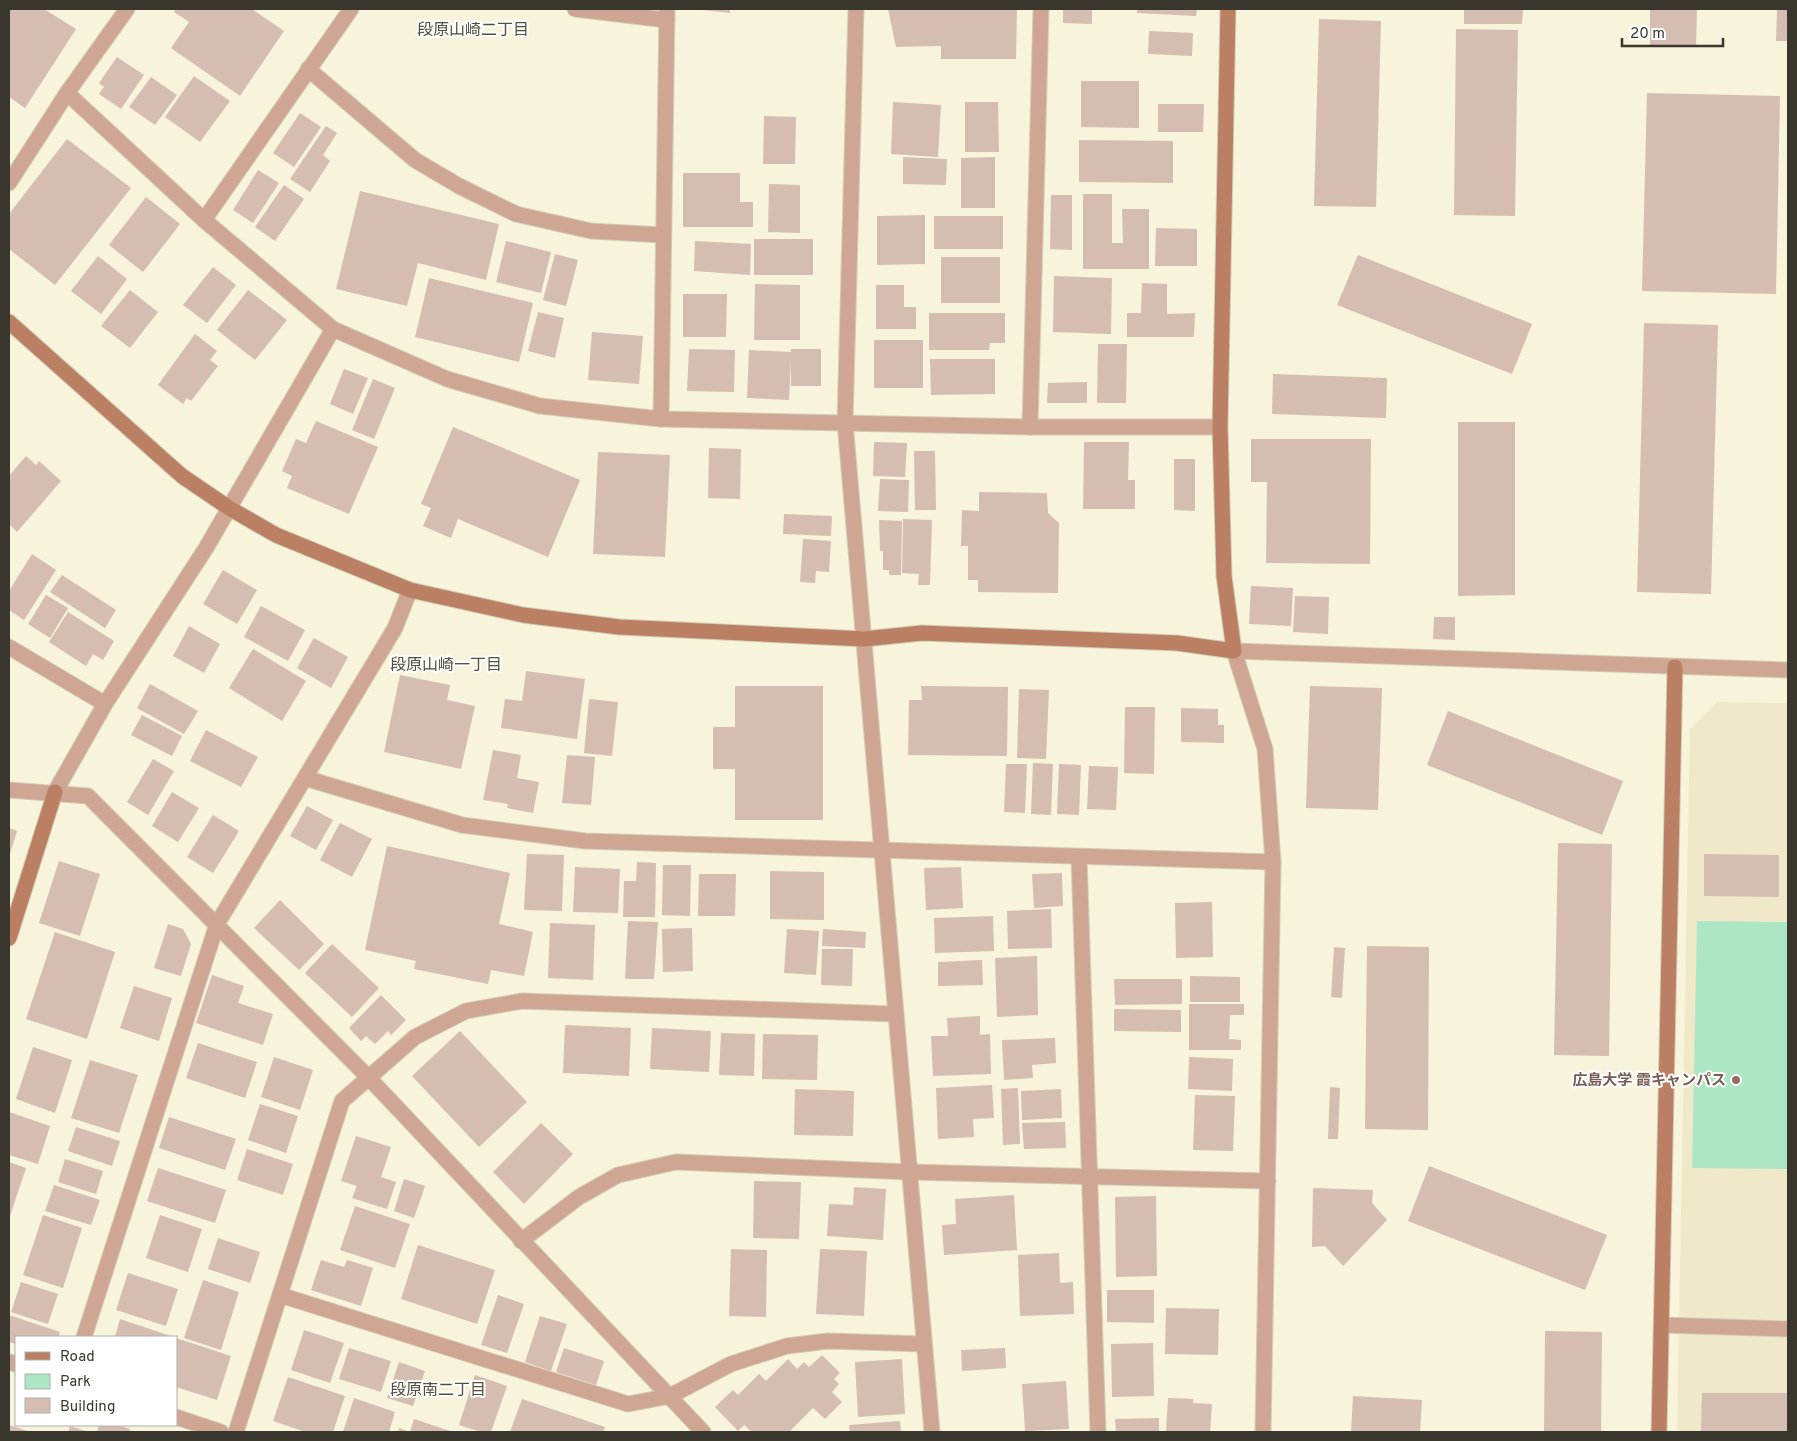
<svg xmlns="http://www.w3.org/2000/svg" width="1797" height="1441" font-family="Overpass,'Noto Sans JP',sans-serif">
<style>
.built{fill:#efe9ca}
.green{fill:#ade6c4}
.building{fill:#d5bdb1}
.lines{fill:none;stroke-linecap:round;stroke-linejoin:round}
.lane-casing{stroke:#d2cdb8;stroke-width:17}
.street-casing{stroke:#d2cdb8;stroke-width:17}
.secondary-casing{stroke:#d2cdb8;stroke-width:17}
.lane{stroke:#cfa693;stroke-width:15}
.street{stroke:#cfa693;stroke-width:15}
.secondary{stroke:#bb8064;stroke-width:15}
.education-dot{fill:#8d6e63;stroke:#fff;stroke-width:2}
.labels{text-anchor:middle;stroke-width:4;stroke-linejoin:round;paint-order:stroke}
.education-label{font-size:15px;font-weight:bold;fill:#785e54;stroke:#fff;text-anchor:end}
.neighbourhood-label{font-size:16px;fill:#534f3b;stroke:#fff}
</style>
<rect width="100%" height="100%" fill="#f8f3db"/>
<polygon class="built" points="1717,702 1788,703 1788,1432 1677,1432 1690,729"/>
<polygon class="green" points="1697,921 1788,922 1788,1169 1692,1168"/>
<g class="building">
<polygon points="9,9 44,9 76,29 25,108 9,97"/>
<polygon points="176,9 252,9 284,31 240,96 171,48 189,22 174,12"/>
<polygon points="694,9 730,9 730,13"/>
<polygon points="888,9 1017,9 1016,59 941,59 941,46 896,47"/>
<polygon points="1063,9 1092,9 1092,24 1063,23"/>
<polygon points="1137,9 1197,9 1196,16 1137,13"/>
<polygon points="1464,9 1523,9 1522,24 1464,24"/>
<polygon points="1650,9 1697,9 1696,47 1650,46"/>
<polygon points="1777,9 1788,9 1788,41 1776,41"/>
<polygon points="1319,19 1381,21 1376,207 1314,206"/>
<polygon points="1456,29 1518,30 1515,216 1454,215"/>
<polygon points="1149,31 1193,33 1192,56 1148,54"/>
<polygon points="117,57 144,75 121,109 99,94 104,87 99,83"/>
<polygon points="194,76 230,101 200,142 165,117"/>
<polygon points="151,77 177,95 155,125 129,107"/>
<polygon points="1081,81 1139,81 1139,128 1081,127"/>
<polygon points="1647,93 1780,96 1776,294 1642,291"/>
<polygon points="893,102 941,105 938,157 891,154"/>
<polygon points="965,102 998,102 999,152 965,152"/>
<polygon points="1158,104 1204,104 1203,132 1158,132"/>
<polygon points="300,113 321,127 294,167 273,153"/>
<polygon points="764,116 796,117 795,164 763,164"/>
<polygon points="326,126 337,133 323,155 330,161 310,192 290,179"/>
<polygon points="67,139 131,188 55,285 9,249 9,214"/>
<polygon points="1079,140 1173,141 1173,183 1079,182"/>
<polygon points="903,157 947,159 946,185 903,184"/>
<polygon points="995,157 995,208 961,208 961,158"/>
<polygon points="258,170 279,183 253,223 233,210"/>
<polygon points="683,173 740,173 740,202 753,202 753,227 683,227"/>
<polygon points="769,184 800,185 800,233 768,232"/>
<polygon points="284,185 304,199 275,241 255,227"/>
<polygon points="360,191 499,224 486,280 418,263 407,306 336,289"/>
<polygon points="1083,194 1112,194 1112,243 1123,243 1122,209 1149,209 1149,269 1083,269"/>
<polygon points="1051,195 1072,195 1072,250 1050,249"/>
<polygon points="146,197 180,224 143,272 109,245"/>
<polygon points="925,215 925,264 877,265 877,216"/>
<rect x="934" y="216" width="69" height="33"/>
<polygon points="1156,228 1197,229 1197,266 1155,266"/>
<rect x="754" y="239" width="59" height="36"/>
<polygon points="506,241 551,252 541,293 496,282"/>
<polygon points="695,241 751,244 750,275 694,271"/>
<polygon points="555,254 578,260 566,306 543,300"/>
<polygon points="1358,255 1532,324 1512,374 1337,305"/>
<polygon points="98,256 127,279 101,314 71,291"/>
<rect x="941" y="257" width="59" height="46"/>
<polygon points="213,267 236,285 207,323 183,305"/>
<polygon points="1054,276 1112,278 1111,334 1053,332"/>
<polygon points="429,278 533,303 519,362 415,337"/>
<polygon points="1142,283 1167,284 1167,314 1195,313 1194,337 1127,337 1127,313 1141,313"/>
<polygon points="755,284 800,285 800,340 754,340"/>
<polygon points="876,285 904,285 904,307 916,307 916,329 876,329"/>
<polygon points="130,290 158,312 130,348 101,326"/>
<polygon points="248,290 287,320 255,360 217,330"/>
<polygon points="683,294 727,294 726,337 683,337"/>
<polygon points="538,312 564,318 555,358 528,351"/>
<polygon points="929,313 1005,313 1005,343 990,343 989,350 929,350"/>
<polygon points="1644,323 1718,325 1711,594 1637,592"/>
<polygon points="592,332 643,336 639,384 588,380"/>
<polygon points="195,334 217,351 210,360 218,366 191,401 187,398 183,404 158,385"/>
<rect x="874" y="340" width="49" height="48"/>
<polygon points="1098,344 1127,344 1126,403 1097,403"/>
<polygon points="689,349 735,350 734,392 687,391"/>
<polygon points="791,349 821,349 821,386 791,386 791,359 789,400 747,398 749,350 791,352"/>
<polygon points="930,359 995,359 995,394 931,395"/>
<polygon points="344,369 368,378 353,414 330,404"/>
<polygon points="1273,374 1387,378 1386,418 1272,414"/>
<polygon points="373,379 395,388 374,439 352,430"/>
<polygon points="1087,382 1087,403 1047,403 1048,383"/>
<polygon points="316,421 378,447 349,514 287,488 292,476 282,471 296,439 306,443"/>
<polygon points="1458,422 1515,422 1515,595 1458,596"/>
<polygon points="453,427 580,480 548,557 458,519 451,538 423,526 431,508 421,504"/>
<polygon points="1251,439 1371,439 1370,564 1266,563 1267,482 1251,482"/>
<polygon points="874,442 907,443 905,477 873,476"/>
<polygon points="1084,442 1129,442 1128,480 1135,480 1135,509 1083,509"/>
<polygon points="709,448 741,449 740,499 708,498"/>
<polygon points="914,451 935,451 936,510 915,510"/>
<polygon points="598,452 670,455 665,557 593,554"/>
<polygon points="26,456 36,465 39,461 61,481 17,532 9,524 9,476"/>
<polygon points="1174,459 1195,459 1195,511 1174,510"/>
<polygon points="880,479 909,480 908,512 878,511"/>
<polygon points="979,492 1047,493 1048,513 1059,523 1058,593 978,592 978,580 968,580 968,546 961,546 962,510 979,511"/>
<polygon points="784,514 832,516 831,536 783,534"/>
<polygon points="903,519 932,520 930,585 918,585 919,574 902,573"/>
<polygon points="879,520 902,521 901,575 889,575 889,570 883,570 883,551 880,551"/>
<polygon points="803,539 831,541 829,572 816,571 815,583 800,582"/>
<polygon points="32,554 56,570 24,620 9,610 9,591"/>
<polygon points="223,570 257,590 237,624 203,604"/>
<polygon points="62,575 116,610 105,628 50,592"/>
<polygon points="1251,586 1293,588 1291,626 1249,624"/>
<polygon points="46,595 68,608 50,638 28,624"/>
<polygon points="1295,596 1329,597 1328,634 1293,632"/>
<polygon points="261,606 305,630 288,661 244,637"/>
<polygon points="68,612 114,641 103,660 93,654 86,666 49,642"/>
<polygon points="1434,617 1455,617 1455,640 1433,639"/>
<polygon points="189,626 220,644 204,673 173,656"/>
<polygon points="314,638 348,657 331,688 297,668"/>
<polygon points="253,649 306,681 282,721 229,688"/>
<polygon points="526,671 585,679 577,739 501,728 505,699 522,701"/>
<polygon points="400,675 450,685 447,700 475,706 461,769 384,752"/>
<polygon points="150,684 198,711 184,734 137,708"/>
<polygon points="735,686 823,686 823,820 735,820 735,769 713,769 713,727 735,727"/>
<polygon points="921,686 1008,687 1007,756 908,755 909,700 922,700"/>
<polygon points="1310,686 1382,688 1378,810 1306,808"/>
<polygon points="1019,689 1049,690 1046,759 1017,758"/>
<polygon points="589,699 618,702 612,756 584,753"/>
<polygon points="1125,707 1155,707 1154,774 1124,773"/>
<polygon points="1181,708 1218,709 1218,725 1224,725 1224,743 1181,742"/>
<polygon points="1448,711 1623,781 1602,835 1427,765"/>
<polygon points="142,715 182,736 172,756 131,735"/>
<polygon points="206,730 258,757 241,787 190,761"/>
<polygon points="493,750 521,755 517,778 539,782 533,813 507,808 508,804 483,800"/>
<polygon points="567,755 595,757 591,805 562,803"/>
<polygon points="153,759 174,771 148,815 127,802"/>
<polygon points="1033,763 1053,764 1051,815 1031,814"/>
<polygon points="1006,764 1027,764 1025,813 1004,812"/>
<polygon points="1059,764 1081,765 1079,815 1057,814"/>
<polygon points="1089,766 1118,767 1116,810 1087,809"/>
<polygon points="172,792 199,808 178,842 152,826"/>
<polygon points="307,806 333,820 316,850 290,836"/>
<polygon points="213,815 239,831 213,873 187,857"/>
<polygon points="340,823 372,839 352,877 320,860"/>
<polygon points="9,828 17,831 9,857"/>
<polygon points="1558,843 1612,844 1609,1056 1554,1055"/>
<polygon points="387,846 510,873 499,924 533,932 524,976 491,970 488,984 414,969 416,961 365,950"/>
<polygon points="527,854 564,855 562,911 524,910"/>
<polygon points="1704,854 1779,855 1779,897 1704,896"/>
<polygon points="59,861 100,874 80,936 39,923"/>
<polygon points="637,862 656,863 655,917 623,917 624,881 636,881"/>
<polygon points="663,865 691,865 690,916 662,915"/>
<polygon points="575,867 620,869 618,913 573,912"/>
<polygon points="961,867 963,908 926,910 924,868"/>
<polygon points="770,871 824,872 824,920 770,919"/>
<polygon points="1062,873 1063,906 1034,908 1032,874"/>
<polygon points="699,874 736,874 735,916 698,916"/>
<polygon points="280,900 324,944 299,970 254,928"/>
<polygon points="1212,902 1213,957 1176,958 1175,903"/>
<polygon points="1051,909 1052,948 1008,949 1007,911"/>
<polygon points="993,916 994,951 935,953 934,918"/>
<polygon points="628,921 658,922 654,979 625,979"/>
<polygon points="550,923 595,925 593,980 548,978"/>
<polygon points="168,924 183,929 191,944 181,976 154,968"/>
<polygon points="692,928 693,971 663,972 662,929"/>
<polygon points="787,929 819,931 816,975 784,973"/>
<polygon points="823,929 866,932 865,948 822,946"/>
<polygon points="55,932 115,952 87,1039 26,1019"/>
<polygon points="332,944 379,988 352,1017 305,973"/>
<polygon points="1367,946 1429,947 1428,1130 1365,1129"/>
<polygon points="1334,947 1345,948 1342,998 1331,997"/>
<polygon points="822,949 853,949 852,986 821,985"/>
<polygon points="1037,956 1038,1015 997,1017 995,958"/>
<polygon points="982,960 983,985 938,986 938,962"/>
<polygon points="212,975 244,986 238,1003 273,1014 263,1045 196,1023"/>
<polygon points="1190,976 1240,977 1240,1002 1190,1002"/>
<polygon points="1114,979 1182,979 1182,1004 1115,1005"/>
<polygon points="134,986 172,998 159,1041 120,1028"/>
<polygon points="381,995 406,1020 391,1035 388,1031 375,1044 366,1036 361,1041 349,1028"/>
<polygon points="1189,1004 1244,1004 1244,1015 1230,1015 1229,1039 1241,1040 1241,1050 1189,1050"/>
<polygon points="1114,1009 1181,1010 1181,1032 1114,1031"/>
<polygon points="980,1016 980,1035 990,1034 991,1074 933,1076 931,1036 948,1036 947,1018"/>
<polygon points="565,1025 631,1028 629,1076 563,1073"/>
<polygon points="652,1028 711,1031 709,1072 650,1069"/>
<polygon points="460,1031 527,1102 479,1147 412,1076"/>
<polygon points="721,1033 755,1034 754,1076 719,1075"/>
<polygon points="763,1034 818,1035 817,1080 762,1079"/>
<polygon points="1055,1038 1056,1063 1032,1065 1033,1078 1004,1080 1002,1040"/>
<polygon points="198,1043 257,1062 245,1098 186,1078"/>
<polygon points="33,1047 72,1060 55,1113 16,1099"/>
<polygon points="274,1057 313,1070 300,1110 261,1097"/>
<polygon points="1189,1057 1233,1059 1232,1091 1188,1089"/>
<polygon points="90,1060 138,1075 119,1133 71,1118"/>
<polygon points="992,1085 994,1118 973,1119 974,1137 938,1139 936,1088"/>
<polygon points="1330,1087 1340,1088 1338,1139 1328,1139"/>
<polygon points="1018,1088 1020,1144 1003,1145 1001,1089"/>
<polygon points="795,1089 854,1091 853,1136 794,1135"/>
<polygon points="1061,1089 1062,1118 1022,1120 1021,1091"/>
<polygon points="1195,1095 1235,1096 1233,1151 1193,1150"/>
<polygon points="260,1104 298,1116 286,1153 248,1140"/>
<polygon points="9,1112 50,1126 38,1164 9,1155"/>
<polygon points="169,1117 236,1139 225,1170 159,1148"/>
<polygon points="1065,1122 1066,1148 1024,1149 1022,1123"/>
<polygon points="541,1123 573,1154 524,1204 493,1172"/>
<polygon points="76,1127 120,1141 112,1166 68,1151"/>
<polygon points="356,1136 391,1147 381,1177 396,1182 387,1209 352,1198 357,1186 341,1181"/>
<polygon points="247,1149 293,1164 283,1195 237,1180"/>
<polygon points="65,1159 103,1171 96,1194 58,1182"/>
<polygon points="9,1162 26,1168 9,1219"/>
<polygon points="1429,1166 1607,1235 1585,1290 1408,1221"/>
<polygon points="158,1168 226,1190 215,1223 147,1201"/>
<polygon points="404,1179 425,1186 414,1218 394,1211"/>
<polygon points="754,1181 801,1182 799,1239 753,1238"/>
<polygon points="54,1185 100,1200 91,1225 45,1211"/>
<polygon points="854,1187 886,1189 883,1240 827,1236 829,1204 853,1205"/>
<polygon points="1313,1188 1373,1190 1372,1203 1387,1220 1343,1266 1325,1246 1312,1247"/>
<polygon points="1014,1195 1017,1250 944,1255 942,1225 956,1224 955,1199"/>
<polygon points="1156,1196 1157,1276 1116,1277 1115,1197"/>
<polygon points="355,1206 410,1224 395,1268 340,1250"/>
<polygon points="43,1215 82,1228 63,1288 23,1275"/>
<polygon points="160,1215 202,1229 188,1272 146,1258"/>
<polygon points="218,1238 260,1252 250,1283 208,1269"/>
<polygon points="418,1245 495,1270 477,1324 401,1299"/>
<polygon points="731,1249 767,1250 766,1317 729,1316"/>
<polygon points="820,1249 867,1251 864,1316 816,1314"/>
<polygon points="1059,1253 1060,1283 1073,1282 1074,1314 1020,1316 1018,1255"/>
<polygon points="321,1260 344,1267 347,1260 373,1268 361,1306 311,1290"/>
<polygon points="128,1273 178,1289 166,1326 116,1310"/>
<polygon points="203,1280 239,1292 221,1350 184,1338"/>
<polygon points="21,1282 58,1294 48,1324 11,1312"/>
<polygon points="1107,1290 1154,1290 1154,1323 1107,1322"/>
<polygon points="498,1295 524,1304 507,1353 481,1345"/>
<polygon points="1166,1308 1219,1309 1218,1355 1165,1354"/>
<polygon points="9,1315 60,1332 58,1337 16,1337 16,1344 9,1342"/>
<polygon points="540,1316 567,1324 551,1371 525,1362"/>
<polygon points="120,1319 174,1337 115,1337"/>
<polygon points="304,1330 344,1343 330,1383 291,1370"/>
<polygon points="1545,1331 1602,1332 1601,1432 1544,1432"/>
<polygon points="176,1338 231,1356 217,1400 176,1387"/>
<polygon points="1153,1343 1154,1396 1112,1397 1111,1344"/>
<polygon points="349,1348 391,1361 381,1392 339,1379"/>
<polygon points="564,1348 604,1361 596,1385 556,1372"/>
<polygon points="1005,1348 1006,1368 962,1371 961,1350"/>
<polygon points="822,1355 840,1373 834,1379 839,1384 832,1392 842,1402 825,1419 813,1408 789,1432 752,1432 744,1425 738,1431 715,1407 733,1390 738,1395 759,1374 766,1381 788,1359 797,1369 804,1362 809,1367"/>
<polygon points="902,1359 905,1414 858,1417 855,1362"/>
<polygon points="399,1362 425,1371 413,1406 387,1398"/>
<polygon points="475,1375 507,1386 491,1432 481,1432 459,1425"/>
<polygon points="288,1377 345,1396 333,1432 306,1432 273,1421"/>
<polygon points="1066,1381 1069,1429 1025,1431 1022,1384"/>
<polygon points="1702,1393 1788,1393 1788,1432 1701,1432"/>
<polygon points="1353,1396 1422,1400 1420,1432 1351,1432"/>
<polygon points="354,1398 395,1412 389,1432 343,1432"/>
<polygon points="1168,1398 1193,1399 1193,1403 1212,1404 1210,1432 1166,1432"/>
<polygon points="522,1399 605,1427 603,1432 510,1432"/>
<polygon points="1159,1418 1159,1432 1116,1432 1115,1419"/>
<polygon points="414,1419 453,1432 398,1432 399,1428 410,1432"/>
<polygon points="900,1421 901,1432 850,1432 849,1425"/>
<polygon points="9,1425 31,1432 9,1432"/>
<polygon points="99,1425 118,1425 130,1429 129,1432 97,1432"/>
<polygon points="70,1426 89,1432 68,1432"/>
</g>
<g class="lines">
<g class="lane-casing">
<polyline id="lane" points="1662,1325 1788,1329"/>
</g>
<g class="street-casing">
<g id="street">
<polyline points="575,9 667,20"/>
<polyline points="856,9 845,422 932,1432"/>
<polyline points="308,69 415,160 459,186 516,214 591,231 662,235"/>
<polyline points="67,93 204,220 333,329 447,379 540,406 661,419 1030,427 1220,427"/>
<polyline points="9,183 67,93 127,9"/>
<polyline points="204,220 351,9"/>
<polyline points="661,419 667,9"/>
<polyline points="1030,427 1041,9"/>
<polyline points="9,647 105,704"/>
<polyline points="305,778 462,825 585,841 1273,862"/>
<polyline points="9,790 88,796 368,1077 703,1432"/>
<polyline points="55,792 105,704 206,548 333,329"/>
<polyline points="1079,857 1098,1432"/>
<polyline points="521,1241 579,1197 618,1175 676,1162 909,1172 1268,1181"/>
<polyline points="280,1295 628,1404 670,1396 731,1364 787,1346 828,1341 924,1344"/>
<polyline points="84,1337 217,924 395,628 410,590"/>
<polyline points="9,1362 16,1364"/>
<polyline points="176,1417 221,1432"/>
<polyline points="236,1432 342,1101 415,1037 466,1011 522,1001 895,1014"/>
<polyline points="1263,1432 1273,862 1265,749 1234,651 1788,670"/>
</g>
</g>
<g class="secondary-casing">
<g id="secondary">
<polyline points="9,322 182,476 229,508 276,535 410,590 523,615 619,627 864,639 922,633 1177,643 1234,651 1224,576 1220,427 1228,9"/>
<polyline points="9,938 55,792"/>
<polyline points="1659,1432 1675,667"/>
</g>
</g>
<use href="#lane" class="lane"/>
<use href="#street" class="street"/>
<use href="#secondary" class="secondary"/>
</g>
<circle class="education-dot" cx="1736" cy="1080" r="5"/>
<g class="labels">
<g class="education-label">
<text x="1726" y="1085">広島大学 霞キャンパス</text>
</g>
<g class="neighbourhood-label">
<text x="473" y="35">段原山崎二丁目</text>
<text x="446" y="670">段原山崎一丁目</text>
<text x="438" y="1395">段原南二丁目</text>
</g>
</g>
<rect width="1797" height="1441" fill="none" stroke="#39372d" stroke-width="20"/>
<rect x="15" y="1336" width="162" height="90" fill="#ffffff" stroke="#b0afab"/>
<rect x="25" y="1352" width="25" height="8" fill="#bb8064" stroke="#b0afab"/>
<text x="60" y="1361" font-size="15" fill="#39372d">Road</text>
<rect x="25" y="1374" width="25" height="15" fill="#ade6c4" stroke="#b0afab"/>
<text x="60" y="1386" font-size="15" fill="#39372d">Park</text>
<rect x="25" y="1398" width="25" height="15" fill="#d5bdb1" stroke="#b0afab"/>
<text x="60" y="1411" font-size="15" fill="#39372d">Building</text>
<path d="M1622 38v8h101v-8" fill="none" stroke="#39372d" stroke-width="2.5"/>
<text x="1630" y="38" font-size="15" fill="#39372d" stroke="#ffffff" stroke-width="4" paint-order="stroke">20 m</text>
</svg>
